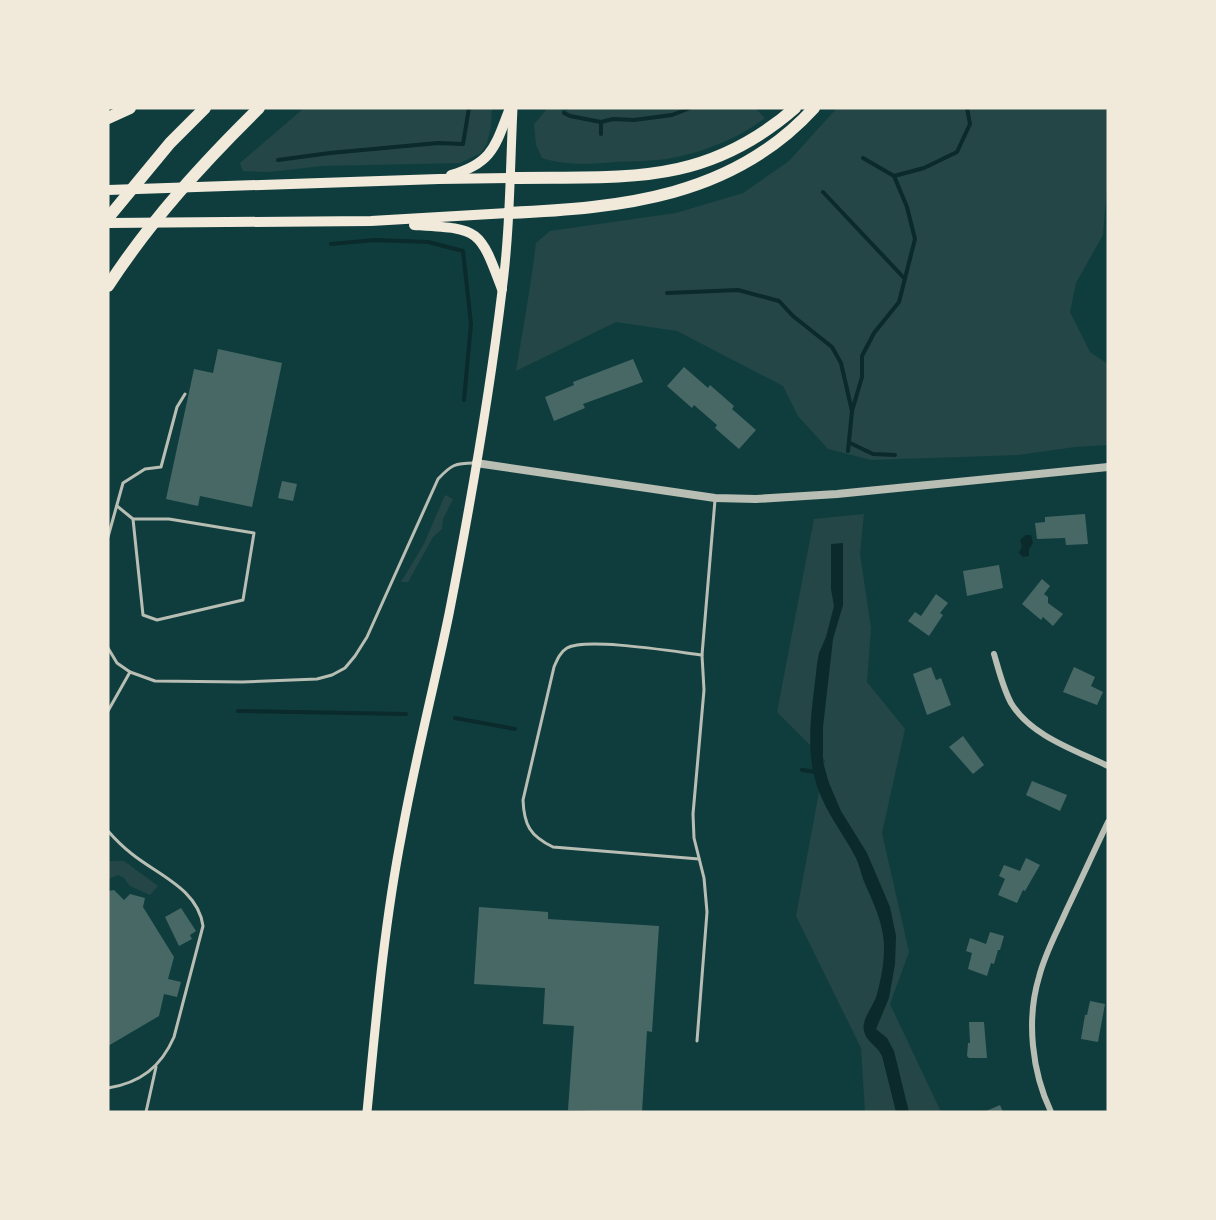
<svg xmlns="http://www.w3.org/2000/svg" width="1216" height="1220" font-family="Figtree,sans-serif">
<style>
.green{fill:#244646}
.water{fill:#0a2a2b}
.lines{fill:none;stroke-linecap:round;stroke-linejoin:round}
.stream{stroke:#0a2a2b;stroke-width:4}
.building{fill:#486865}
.service{stroke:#b8beb3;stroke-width:3}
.minor{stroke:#b8beb3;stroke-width:6}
.tertiary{stroke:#b8beb3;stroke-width:8}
.secondary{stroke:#f1e9da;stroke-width:9}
.primary{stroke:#f1e9da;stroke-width:10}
.motorway{stroke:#f1e9da;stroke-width:12}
</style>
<rect width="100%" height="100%" fill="#0f3d3e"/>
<g class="green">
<polygon points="304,108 492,108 491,127 487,143 481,153 460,163 322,166 269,172 243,171 240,163"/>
<path d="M548 108H559L564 113 570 108H755L765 118C738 139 701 153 667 159 650 161 632 161 615 162 590 164 566 166 542 158L536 145 534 124Z"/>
<path d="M837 108H1108V173L1103 235 1076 283 1070 312 1090 352 1108 364V445L1075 447 1018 455 871 460 828 449 798 416 783 386 677 331 616 322 516 371C523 328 531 286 536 243L550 231 676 213 743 193 789 161Z"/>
<polygon points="445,495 453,499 443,519 442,529 433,537 408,582 401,582 424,544"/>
<polygon points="864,514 860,554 871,628 867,682 905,729 882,833 909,952 890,1004 941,1112 865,1112 861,1048 796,916 825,760 777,712 814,519"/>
<polygon points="108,861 124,861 158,886 150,895 130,886 124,878 118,875 108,879"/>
</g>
<g class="water">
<polygon points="1026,535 1031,535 1033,543 1029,549 1029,556 1023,557 1019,553 1022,546 1020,540"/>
<path d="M843 543V605L833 639 823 727V762L829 783 841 811 867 853 890 907 896 936 895 964 889 998 876 1029 887 1038 894 1051 909 1112H896L882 1056C877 1045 866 1042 864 1031 861 1019 874 1006 877 994 882 976 886 953 883 935 880 915 871 898 863 879 861 872 859 865 856 858 843 833 826 813 817 786 804 747 813 704 817 664L819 653 826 637 834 606 831 589V544Z"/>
</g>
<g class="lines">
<g class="stream">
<polyline points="564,113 570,116 601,122 613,119 634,120 672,115 690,108"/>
<polyline points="601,134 601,122"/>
<polyline points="863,158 894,176"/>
<polyline points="278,160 330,153 438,143 463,144 469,108"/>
<polyline points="823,192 904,278"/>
<polyline points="331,244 375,240 428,242 463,251 471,324 464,400"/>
<polyline points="667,293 738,290 779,301 793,316 832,347 841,363 852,411"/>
<polyline points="850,443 873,454 895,455"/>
<polyline points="848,451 852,411 862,377 862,356 874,333 899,302 915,239 907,207 894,176 924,168 957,152 970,124 967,108"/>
<polyline points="238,711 406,714"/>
<polyline points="455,718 515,729"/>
<polyline points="802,770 816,772"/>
</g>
</g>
<g class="building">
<polygon points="218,349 282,363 252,507 200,496 198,506 166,499 194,369 213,373"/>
<polygon points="633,359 643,382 583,404 585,408 554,421 545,397 574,385 573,382"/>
<polygon points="684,367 708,388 710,385 734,406 732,409 756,430 739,449 715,428 717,425 694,405 692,408 667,386"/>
<polygon points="282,481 297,484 293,501 278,498"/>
<polygon points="1085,514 1088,544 1066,545 1065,538 1037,539 1035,523 1045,522 1045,517"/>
<polygon points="999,565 1003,588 967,596 963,571"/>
<polygon points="1042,579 1050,586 1044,594 1048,597 1048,603 1063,614 1053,626 1043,617 1041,620 1022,604"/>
<polygon points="936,594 948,603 940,613 943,615 929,636 908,621 915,612 921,616"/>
<polygon points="931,667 936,680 941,678 951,705 927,715 913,674"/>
<polygon points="1074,667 1095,677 1091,686 1103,692 1097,705 1063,692"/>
<polygon points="963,736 984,765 973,774 949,747"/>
<polygon points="1032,781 1067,795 1060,811 1026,795"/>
<polygon points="1026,858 1040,865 1025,891 1023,890 1017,903 998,895 1005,879 999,876 1004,865 1020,871"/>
<polygon points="114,890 124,900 130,894 145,898 143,907 174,957 168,979 181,982 177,997 164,994 159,1016 108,1046 108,891"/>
<polygon points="479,907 548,912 548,919 659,926 652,1032 647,1031 642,1112 568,1110 574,1026 543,1024 545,988 474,984"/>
<polygon points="181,908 196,931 190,935 192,939 179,946 165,917"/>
<polygon points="990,932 1004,936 1000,950 998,950 994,964 991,963 987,976 968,969 972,953 966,951 970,938 986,944"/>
<polygon points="1090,1001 1105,1004 1098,1042 1081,1039 1085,1015 1087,1015"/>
<polygon points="969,1022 984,1022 987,1058 969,1058 967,1056 968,1043 970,1043"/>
<polygon points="1000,1105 1003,1112 984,1112"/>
</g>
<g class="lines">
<g class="service">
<polyline points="117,506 133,519 169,519 254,533 243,600 157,620 143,615 133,519"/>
<polyline points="108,537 123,483 145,469 161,467 177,407 185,394"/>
<polyline points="108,648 117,663 130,672"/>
<path d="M108 711 130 672 155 681 242 682 317 679 332 675 345 668 355 656 367 637 438 479C451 465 455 463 474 463"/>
<path d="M108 831C115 839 123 847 132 854 158 875 198 889 203 926L174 1037C161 1067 140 1083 108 1088"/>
<path d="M699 859 553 847C530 836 524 825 523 800L554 667C557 660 560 652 567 648 586 637 677 652 702 655"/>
<polyline points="697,1041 707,912 704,878 694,838 693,814 704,690 702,655 715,500"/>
<polyline points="146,1112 156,1067"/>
</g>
<g class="minor">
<path d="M994 654C999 671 1003 688 1011 703 1031 736 1075 750 1108 766"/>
<path d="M1051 1112C1032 1072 1026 1020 1039 977 1045 953 1057 932 1067 909 1081 880 1094 851 1108 822"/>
</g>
<polyline class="tertiary" points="476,463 715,498 756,499 837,494 1108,467"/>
<path class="secondary" d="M367 1112C376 1019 384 925 402 833 415 760 434 687 449 614 470 507 489 399 502 291 510 231 510 169 513 108"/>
<g class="primary">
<path d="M451 175C493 163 495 146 510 108"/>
<polyline points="108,190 439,179 510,178"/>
<polyline points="108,223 371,221 508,213"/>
<path d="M414 225C479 229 479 227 502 289"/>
</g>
<g class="motorway">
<polyline points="108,118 130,108"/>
<path d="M510 178C623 176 703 188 795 108"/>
<path d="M508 213C622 208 733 197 814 108"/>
<polyline points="108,218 170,143 205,108"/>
<path d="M108 286C151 220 203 163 259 108"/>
</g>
</g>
<rect width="1216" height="1220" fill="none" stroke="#f1e9da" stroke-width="219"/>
</svg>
